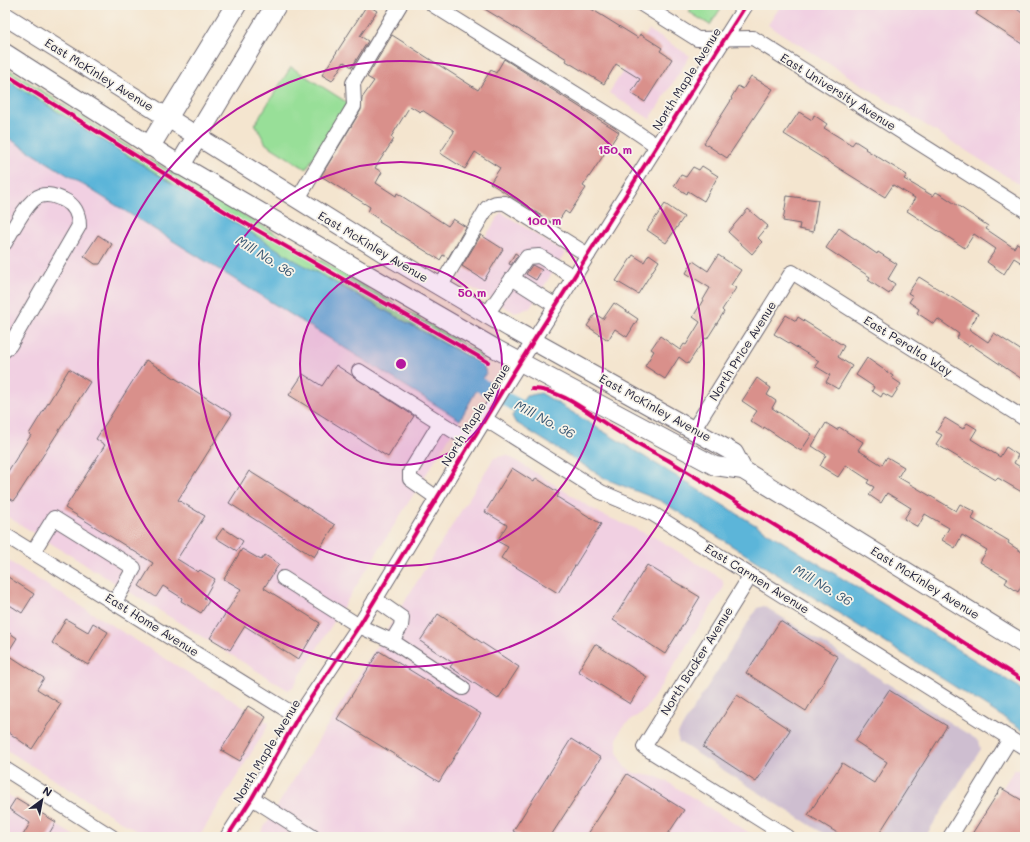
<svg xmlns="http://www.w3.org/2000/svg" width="1030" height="842" font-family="Mali,sans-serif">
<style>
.built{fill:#f1d0e2}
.industrial{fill:#cebed0}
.green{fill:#98df98;stroke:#5d806a}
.water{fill:#5cb5d9;stroke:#3f6c8a}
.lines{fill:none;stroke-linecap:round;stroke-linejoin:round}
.canal{stroke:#5cb5d9;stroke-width:14}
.building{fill:#d9908b}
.minor-casing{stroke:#6c666f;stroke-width:16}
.major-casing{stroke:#6c666f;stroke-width:20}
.highway-casing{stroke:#6c666f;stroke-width:22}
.minor{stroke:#fff;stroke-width:14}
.major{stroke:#fff;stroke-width:18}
.highway{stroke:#fff;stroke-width:20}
.cycleway-casing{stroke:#f7f3e8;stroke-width:6}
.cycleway{stroke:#d6006c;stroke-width:4}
.ring{fill:none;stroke:#b5179e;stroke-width:2}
.labels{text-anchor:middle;stroke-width:3.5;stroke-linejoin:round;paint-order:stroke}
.street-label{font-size:12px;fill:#22223b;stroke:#f7f3e8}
.water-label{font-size:13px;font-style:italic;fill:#365572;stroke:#f7f3e8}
.centre{fill:#b5179e;stroke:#f7f3e8;stroke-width:2}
.ring-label{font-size:12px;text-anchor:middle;font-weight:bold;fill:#b5179e;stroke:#f7f3e8;stroke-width:3.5;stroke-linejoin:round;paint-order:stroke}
</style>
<rect width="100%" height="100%" fill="#f7f3e8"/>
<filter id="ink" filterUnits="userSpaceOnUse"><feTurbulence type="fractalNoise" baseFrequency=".025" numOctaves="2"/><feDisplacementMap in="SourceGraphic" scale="8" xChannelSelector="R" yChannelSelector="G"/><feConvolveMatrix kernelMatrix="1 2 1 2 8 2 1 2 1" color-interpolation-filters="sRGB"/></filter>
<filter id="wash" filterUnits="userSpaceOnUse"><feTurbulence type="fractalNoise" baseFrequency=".012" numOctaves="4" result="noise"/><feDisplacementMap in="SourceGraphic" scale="16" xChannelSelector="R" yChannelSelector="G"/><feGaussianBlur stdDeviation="0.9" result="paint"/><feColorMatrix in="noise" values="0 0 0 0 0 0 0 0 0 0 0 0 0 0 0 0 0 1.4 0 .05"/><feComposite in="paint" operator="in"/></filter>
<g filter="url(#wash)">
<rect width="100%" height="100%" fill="#f4e5cf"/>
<g class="built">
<polygon points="781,5 1025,5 1025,188 768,25"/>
<polygon points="649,30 690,56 650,119 609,93"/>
<polygon points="5,136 460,420 293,687 288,690 5,515"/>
<polygon points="501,212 565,253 530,308 514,312 458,280"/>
<polygon points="507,455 601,514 656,538 722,579 724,587 646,709 622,727 617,739 617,752 625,767 634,773 657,777 666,781 756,837 258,837 494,458"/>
<polygon points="5,559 269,723 268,726 199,837 146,837 5,749"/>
<polygon points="1022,768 1025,770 1025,837 972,837 1014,770"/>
<polygon points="5,793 76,837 5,837"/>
</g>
<polygon class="industrial" points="764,606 979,741 981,749 925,837 829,837 679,742 677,735 757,608"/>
<g class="green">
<polygon points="693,5 723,5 710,25 689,12"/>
<polygon points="5,67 127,146 480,354 483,365 296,261 5,79"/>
<polygon points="291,67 348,103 306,169 266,144 255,124"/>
</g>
<g class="water">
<polygon points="5,79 296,261 483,365 486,373 460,420 5,136"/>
<polygon points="541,393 1025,691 1025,731 661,501 606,479 515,422 512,416 526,396"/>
</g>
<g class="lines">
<polyline class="canal" points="462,375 535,415"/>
</g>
<g id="blocks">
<g class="building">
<polygon points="367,5 377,11 360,36 368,41 352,67 344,62 332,81 322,75"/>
<polygon points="478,5 585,5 638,38 640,34 662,48 660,51 672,59 645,102 631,93 640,79 616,64 604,84 566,61 567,59"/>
<polygon points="982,5 1011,5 1025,15 1025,46 976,14"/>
<polygon points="392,35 478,90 491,70 496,73 504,59 619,132 583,186 586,188 569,214 565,211 556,225 490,183 500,168 475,152 465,169 440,153 454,132 453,130 422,110 420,112 410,106 391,137 394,139 375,168 382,172 376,183 396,196 397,193 448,226 453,219 466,227 448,258 443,255 440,260 379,222 380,220 368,212 370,207 321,176 361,110 362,98 374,81 367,77"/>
<polygon points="751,76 773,89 727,158 704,143 732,99 731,98 738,86 743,89"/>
<polygon points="799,112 812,120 814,115 827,124 824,128 852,145 855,141 866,148 865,149 907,175 904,179 933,196 936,192 945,197 988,226 986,229 1014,248 1017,243 1025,248 1025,265 1014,258 1004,274 987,262 996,249 974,234 965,248 907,211 915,198 893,185 885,197 784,134"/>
<polygon points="702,166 718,176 704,201 688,191 687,194 674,186 681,175 686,177 693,167 699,170"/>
<polygon points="787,196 818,200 813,232 799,229 800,224 783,221"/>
<polygon points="665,204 684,217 666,243 647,230"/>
<polygon points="748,209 768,226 758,238 762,242 752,254 728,232"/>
<polygon points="839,228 877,254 878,252 897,264 888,279 895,284 889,294 868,280 870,277 826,248"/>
<polygon points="98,235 112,244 100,264 95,264 84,256"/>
<polygon points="481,235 503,249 484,280 462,266"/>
<polygon points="515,253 518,255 511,265 509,264"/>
<polygon points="649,254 659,261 638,294 616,281 633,255 644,262"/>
<polygon points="718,255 741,270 731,285 736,288 722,310 724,312 707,339 705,338 688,364 679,357 665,379 645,366 654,351 651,349 660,336 680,350 684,344 686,345 700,322 693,317 710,288 686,273 693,261 708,271"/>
<polygon points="532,265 542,270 536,280 526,274"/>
<polygon points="919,277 978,314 969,329 988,342 994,333 1025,353 1025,381 970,344 969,346 957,338 959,334 938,319 934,324 917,313 919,309 909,302 913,296 908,293"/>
<polygon points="614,303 638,319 627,337 615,329 608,340 587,326 595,314 603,319"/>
<polygon points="786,315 796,321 798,317 844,346 838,357 852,366 838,389 826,382 830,375 815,366 819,361 774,334"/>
<polygon points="867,358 893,376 892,378 901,384 892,398 883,393 881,397 872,391 874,387 856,375"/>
<polygon points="146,360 232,414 178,500 205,516 177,559 198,572 200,570 215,579 204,598 209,601 201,613 181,601 182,598 163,586 156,597 139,586 153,563 65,508 105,445 96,439"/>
<polygon points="336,365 414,416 388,457 289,395 303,374 322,386"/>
<polygon points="69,369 90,382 14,501 5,495 5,476 31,435 29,434"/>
<polygon points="757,378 771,388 767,395 776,401 772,408 812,434 801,451 764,427 763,429 750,421 757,411 742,401"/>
<polygon points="945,418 963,429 967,423 977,429 971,439 1000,457 1006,447 1018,455 1014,463 1025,470 1025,494 998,478 996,480 936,444 942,435 936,432"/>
<polygon points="826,423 837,430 839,427 863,442 858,450 882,465 887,457 904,467 898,477 956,511 960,504 975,512 972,519 1009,541 1008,543 1025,554 1025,589 1021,586 1018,592 1005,583 1008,579 980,562 987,550 962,535 955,548 942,540 949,528 925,514 918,527 904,519 911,508 887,493 881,503 869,495 874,487 867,483 869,480 846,465 838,477 820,466 826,455 812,446"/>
<polygon points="512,468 534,482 536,478 559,493 557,497 601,524 558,593 501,558 508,547 497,541 507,525 485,512"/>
<polygon points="249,471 335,525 314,557 229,503"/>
<polygon points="223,528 243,541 237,551 216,538"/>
<polygon points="242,549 261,560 265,555 279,564 264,588 320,623 298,660 245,626 230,650 210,638 241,589 224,579"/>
<polygon points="647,565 700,597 665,654 613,620"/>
<polygon points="5,575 34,594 22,613 5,602"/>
<polygon points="438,614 519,667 498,699 450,667 453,663 420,641"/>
<polygon points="66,619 88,632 93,623 108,632 88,665 52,643"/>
<polygon points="780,621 838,657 806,711 746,673"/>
<polygon points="5,630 17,638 7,654 44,678 37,689 61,704 32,749 5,730"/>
<polygon points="595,644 647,677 630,704 578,671"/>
<polygon points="379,651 481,714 439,782 337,719"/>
<polygon points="889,690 947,726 877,837 844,837 808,815 842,763 874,783 887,762 855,741"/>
<polygon points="737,695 790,730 756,782 703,747"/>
<polygon points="248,706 266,717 240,761 221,750"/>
<polygon points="571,739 601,758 550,837 523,837 513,831"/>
<polygon points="627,774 684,810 666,837 586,837"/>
<polygon points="1001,788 1025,802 1025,837 970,837"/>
<polygon points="16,798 56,822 47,837 22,837 30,823 9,809"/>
</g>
</g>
</g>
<g filter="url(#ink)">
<use href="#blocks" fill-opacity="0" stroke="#6c666f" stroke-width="1"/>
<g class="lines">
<g class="minor-casing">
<g id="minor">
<polyline points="433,5 626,125 657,146"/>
<polyline points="643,5 697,39 753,38 1025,210"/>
<polyline points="297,200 354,106 353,83 400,5"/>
<path d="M5 243C12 231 28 199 40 196 49 193 57 197 64 200 75 205 79 215 79 226L10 345 5 350"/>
<polyline points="512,278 556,306"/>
<path d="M440 287 487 208C493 203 497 202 505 203L588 255"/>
<polyline points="487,314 527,257 539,256 574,277"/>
<polyline points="359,371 471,442"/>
<polyline points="485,419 601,492 653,514 1025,748"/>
<polyline points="694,429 792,272 1025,419"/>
<polyline points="437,498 410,479 410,472 440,423"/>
<polyline points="5,535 298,717"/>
<polyline points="33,552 54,518 134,568 115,602"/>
<polyline points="751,575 644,747 788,837"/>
<polyline points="283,578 359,626 392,641 463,688"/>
<polyline points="375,599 402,618 401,626 392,641"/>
<polyline points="5,769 112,837"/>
<polyline points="252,798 313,837"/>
<polyline points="227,837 252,798 298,717 359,626 510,378 746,5"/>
<polyline points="950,837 1010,739"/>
</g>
</g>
<g class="major-casing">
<g id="major">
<polyline points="5,16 395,260 510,328 734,453 743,470"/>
<polyline points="5,53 180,165 375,279 496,349 715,466 743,470 1025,645"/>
</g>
</g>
<g class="highway-casing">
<g id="highway">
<polyline points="150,146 236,5"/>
<polyline points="180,165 276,5"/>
</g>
</g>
<use href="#minor" class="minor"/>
<use href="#major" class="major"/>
<use href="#highway" class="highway"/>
<g class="cycleway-casing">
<g id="cycleway">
<polyline points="5,74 229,214 488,362"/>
<path d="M532 389C562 389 589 414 614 429 631 440 649 450 668 460L910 608 1025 682"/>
<polyline points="227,837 252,798 298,717 359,626 510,378 746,5"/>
</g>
</g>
<use href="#cycleway" class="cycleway"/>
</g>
</g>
<circle cx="401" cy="364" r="101" fill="#b5179e" fill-opacity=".12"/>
<g class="ring">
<circle cx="401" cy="364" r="101"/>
<circle cx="401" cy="364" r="202"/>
<circle cx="401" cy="364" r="303"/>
</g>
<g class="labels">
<g class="street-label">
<text transform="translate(99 75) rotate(32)" y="4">East McKinley Avenue</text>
<text transform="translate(687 79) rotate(-58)" y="4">North Maple Avenue</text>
<text transform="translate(838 92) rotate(32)" y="4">East University Avenue</text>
<text transform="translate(373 247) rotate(31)" y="4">East McKinley Avenue</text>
<text transform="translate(908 346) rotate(32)" y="4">East Peralta Way</text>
<text transform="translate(743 351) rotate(-58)" y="4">North Price Avenue</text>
<text transform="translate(655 408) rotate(29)" y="4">East McKinley Avenue</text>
<text transform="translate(476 415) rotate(-58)" y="4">North Maple Avenue</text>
<text transform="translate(757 579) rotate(32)" y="4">East Carmen Avenue</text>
<text transform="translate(925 583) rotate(32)" y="4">East McKinley Avenue</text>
<text transform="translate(152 625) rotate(32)" y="4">East Home Avenue</text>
<text transform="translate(697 661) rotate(-58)" y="4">North Backer Avenue</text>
<text transform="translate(267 751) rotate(-59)" y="4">North Maple Avenue</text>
</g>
<g class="water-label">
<text transform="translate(265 256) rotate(32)" y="5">Mill No. 36</text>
<text transform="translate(545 419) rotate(28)" y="5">Mill No. 36</text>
<text transform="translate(823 585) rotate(31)" y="5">Mill No. 36</text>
</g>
</g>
<circle cx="401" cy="364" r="6" class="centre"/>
<g class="ring-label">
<text x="615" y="154">150 m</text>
<text x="544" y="225">100 m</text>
<text x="472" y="297">50 m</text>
</g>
<rect width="1030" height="842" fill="none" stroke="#f7f3e8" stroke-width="20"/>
<g transform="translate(42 800) rotate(32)" stroke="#f7f3e8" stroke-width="3" paint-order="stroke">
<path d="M0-3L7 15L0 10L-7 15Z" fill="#22223b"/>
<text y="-6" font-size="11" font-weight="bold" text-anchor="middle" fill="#22223b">N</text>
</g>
</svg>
